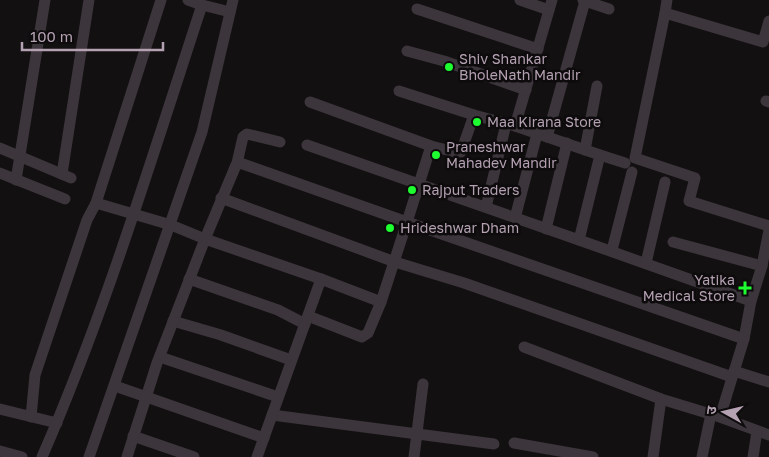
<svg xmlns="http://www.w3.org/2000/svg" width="769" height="457" font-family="'Golos Text','Noto Sans Devanagari',sans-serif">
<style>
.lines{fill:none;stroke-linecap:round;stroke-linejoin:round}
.minor{stroke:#3c353b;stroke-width:11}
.poi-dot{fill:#1dfd30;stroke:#0d0b0c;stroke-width:2}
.labels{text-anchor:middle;stroke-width:5;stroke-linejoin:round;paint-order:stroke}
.poi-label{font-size:14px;fill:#b4a1b2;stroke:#0d0b0c;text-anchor:start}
</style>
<rect width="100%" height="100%" fill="#121011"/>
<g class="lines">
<g class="minor">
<polyline points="161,0 96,203 171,225 205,239 236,165 240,163 407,222 431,146 455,152 461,152 474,115 515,126 552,0"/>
<polyline points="520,0 549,10"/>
<polyline points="667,0 665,13 763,42 769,21"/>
<polyline points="585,1 609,9"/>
<polyline points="202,5 230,12"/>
<polyline points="417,9 538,49"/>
<polyline points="665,13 635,158 695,178 689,201 769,226"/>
<polyline points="407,51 444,61 526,90"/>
<polyline points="399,91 474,115"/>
<polyline points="766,101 769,102"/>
<polyline points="310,102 431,146"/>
<polyline points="547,137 585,1 583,0"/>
<polyline points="307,145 579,240 600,155 515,126"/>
<polyline points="0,148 71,178"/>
<polyline points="585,150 597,86"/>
<polyline points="600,155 625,163"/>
<polyline points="237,163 243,137 247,134 280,142"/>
<polyline points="0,173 65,199"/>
<polyline points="62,174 89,0"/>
<polyline points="16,180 45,0"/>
<polyline points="221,198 395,262 464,283 732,377"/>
<polyline points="486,207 506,124"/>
<polyline points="515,218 537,134"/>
<polyline points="546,229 567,143"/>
<polyline points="579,240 751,301 744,339"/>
<polyline points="673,242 762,266"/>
<polyline points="612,250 632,172"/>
<polyline points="646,263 665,182"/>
<polyline points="189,279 278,310 305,324"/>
<polyline points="321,279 381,302 407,222 744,339 720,417 769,435"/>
<polyline points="751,301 762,266 769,230"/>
<polyline points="308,316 362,337 368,333 381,302"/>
<polyline points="173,321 221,335 291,360"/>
<polyline points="524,347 661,399 720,417"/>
<polyline points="160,357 278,397"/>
<polyline points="734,371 769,382"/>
<polyline points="115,386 264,438"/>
<polyline points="0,409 57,423"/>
<polyline points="272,415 494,444"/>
<polyline points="31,417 35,375 87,220 96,203"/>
<polyline points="133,436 194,457"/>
<polyline points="514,443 593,457"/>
<polyline points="0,451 22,457"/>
<path d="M42 457C106 310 152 157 202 5L188 0"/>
<polyline points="89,457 202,132 233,0"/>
<polyline points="127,457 157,363 205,239 321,279 257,457"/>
<polyline points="414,457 423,384"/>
<polyline points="653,457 661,399"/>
<polyline points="702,457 711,414"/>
<polyline points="753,457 757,431"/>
</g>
</g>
<g class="poi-dot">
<circle cx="449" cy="67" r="5"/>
<circle cx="477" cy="122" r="5"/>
<circle cx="436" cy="155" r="5"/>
<circle cx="412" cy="190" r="5"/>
<circle cx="390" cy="228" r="5"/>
<path d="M742.5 280.5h5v5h5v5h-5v5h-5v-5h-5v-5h5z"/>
</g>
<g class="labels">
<g class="poi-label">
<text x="459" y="64">Shiv Shankar<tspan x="459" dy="16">BholeNath Mandir</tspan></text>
<text x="487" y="127">Maa Kirana Store</text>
<text x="446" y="152">Praneshwar<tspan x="446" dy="16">Mahadev Mandir</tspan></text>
<text x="422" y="195">Rajput Traders</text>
<text x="400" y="233">Hrideshwar Dham</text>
<text x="735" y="285" text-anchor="end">Yatika<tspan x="735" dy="16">Medical Store</tspan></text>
</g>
</g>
<g transform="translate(724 412) rotate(278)" stroke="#0d0b0c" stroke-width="4" paint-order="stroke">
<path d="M0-4L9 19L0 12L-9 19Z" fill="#b4a1b2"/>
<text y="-8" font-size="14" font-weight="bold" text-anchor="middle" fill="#b4a1b2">उ</text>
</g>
<path d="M22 42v8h141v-8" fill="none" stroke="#b4a1b2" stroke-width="2.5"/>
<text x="30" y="42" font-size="15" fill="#b4a1b2" stroke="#0d0b0c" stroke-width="4" paint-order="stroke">100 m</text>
</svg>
